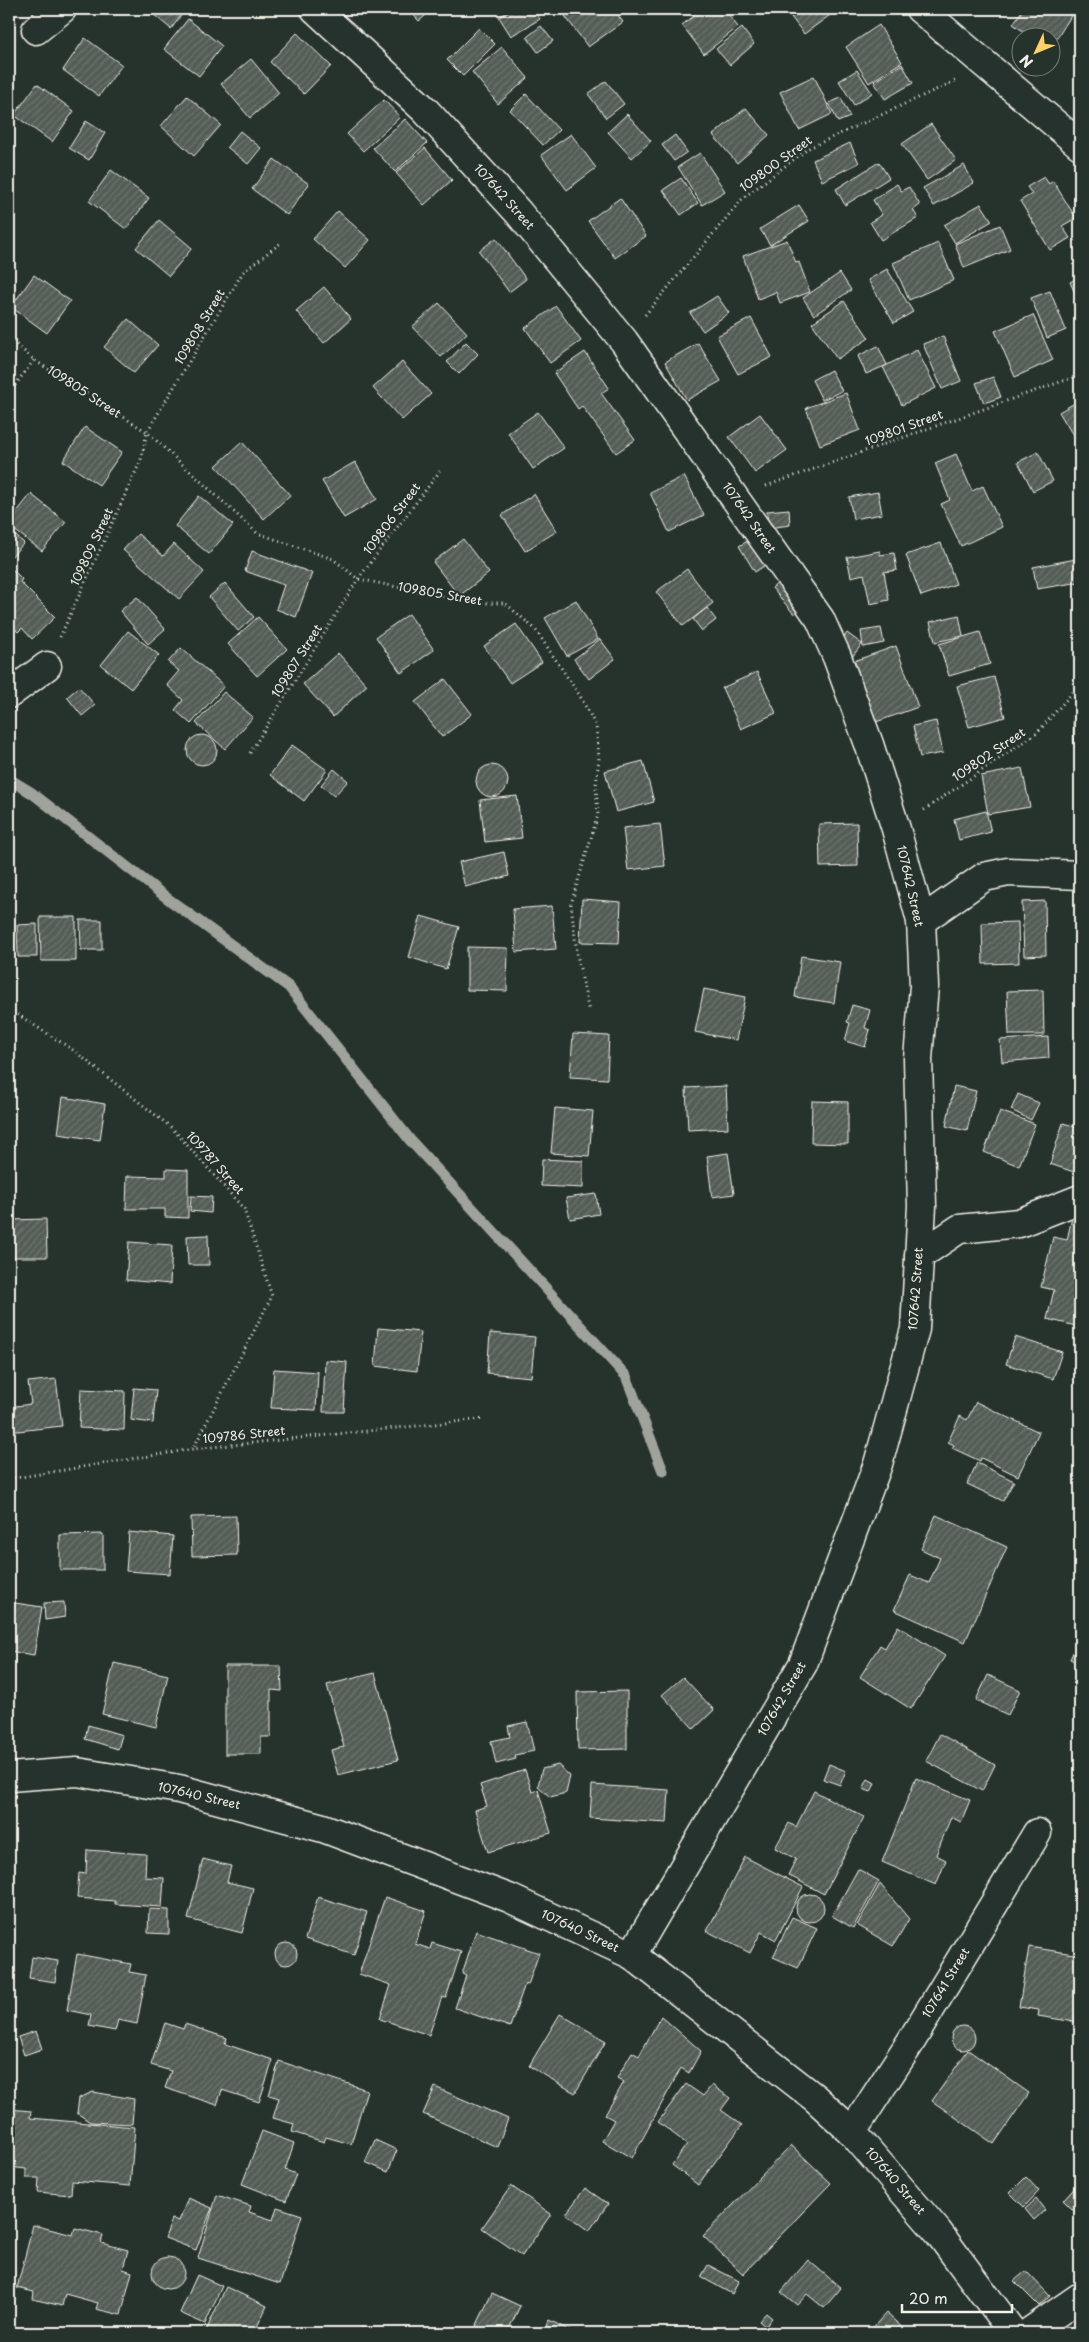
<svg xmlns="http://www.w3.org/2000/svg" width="1089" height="2342" font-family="'Playpen Sans',sans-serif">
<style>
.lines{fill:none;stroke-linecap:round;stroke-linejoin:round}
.stream{stroke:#9fa39b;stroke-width:11}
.building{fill:url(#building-hatch);stroke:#f4f1e8}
.minor-casing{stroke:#f4f1e8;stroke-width:31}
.path{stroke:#f4f1e8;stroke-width:3;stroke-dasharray:1 4;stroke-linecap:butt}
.minor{stroke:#26332d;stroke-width:28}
.labels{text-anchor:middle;stroke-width:4;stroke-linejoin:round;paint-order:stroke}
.street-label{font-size:12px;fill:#f4f1e8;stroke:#26332d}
</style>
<defs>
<pattern id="building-hatch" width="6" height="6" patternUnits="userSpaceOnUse" patternTransform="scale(1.25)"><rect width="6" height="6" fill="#525c55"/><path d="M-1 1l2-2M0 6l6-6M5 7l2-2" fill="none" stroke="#6c746d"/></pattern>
</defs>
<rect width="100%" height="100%" fill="#26332d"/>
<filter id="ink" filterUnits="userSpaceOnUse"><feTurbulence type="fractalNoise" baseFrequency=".02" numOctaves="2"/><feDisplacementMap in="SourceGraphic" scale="10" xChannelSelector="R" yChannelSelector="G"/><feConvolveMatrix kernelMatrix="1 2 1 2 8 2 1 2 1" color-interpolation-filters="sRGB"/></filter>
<g filter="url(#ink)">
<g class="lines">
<polyline class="stream" points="9,779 32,793 171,901 289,987 410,1140 626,1376 663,1471"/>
</g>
<g class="building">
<polygon points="147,9 177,9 183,13 171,29"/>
<polygon points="408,9 433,9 419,21"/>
<polygon points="513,9 533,9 540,19 511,36 499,17"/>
<polygon points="575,9 613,9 623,22 588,47 565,16"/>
<polygon points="688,9 724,9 738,27 704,54 682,25 694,16"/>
<polygon points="785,9 830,9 833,13 804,34"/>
<polygon points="1023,9 1061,9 1071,16 1052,46 1052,38 1033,38 1013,24"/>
<polygon points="9,12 15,16 9,26"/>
<polygon points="188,19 222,46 199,76 164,49"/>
<polygon points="879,25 902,62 869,83 846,47"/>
<polygon points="541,26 553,41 538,52 527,37"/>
<polygon points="479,28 495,44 463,76 447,60"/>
<polygon points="742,28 754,44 730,65 716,49"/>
<polygon points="297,33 331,66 304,94 270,62"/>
<polygon points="85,38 122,65 99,96 63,70"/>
<polygon points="502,47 528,78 498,104 472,72"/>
<polygon points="251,59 279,93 250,118 221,84"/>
<polygon points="902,64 913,83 885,99 874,82"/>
<polygon points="857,70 872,93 854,105 839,81"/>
<polygon points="814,76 832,114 799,130 780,92"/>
<polygon points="606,81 624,104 606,118 588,94"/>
<polygon points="37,84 74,111 52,142 14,115"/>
<polygon points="526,94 559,130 543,145 510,110"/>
<polygon points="187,96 221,125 194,156 161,126"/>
<polygon points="841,98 850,117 838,122 829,103"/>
<polygon points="384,100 400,117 363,151 347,134"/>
<polygon points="746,108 769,135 737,163 713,135"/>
<polygon points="627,114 651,141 632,158 608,132"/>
<polygon points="405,119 427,143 395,172 373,148"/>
<polygon points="86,121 105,133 89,160 69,148"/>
<polygon points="931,124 956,160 927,180 902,144"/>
<polygon points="240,131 261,148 248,164 227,147"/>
<polygon points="571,134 596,168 567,190 541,155"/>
<polygon points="675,135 687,152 674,161 662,145"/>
<polygon points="850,143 859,163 822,181 813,160"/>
<polygon points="425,148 452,180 424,205 396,173"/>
<polygon points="700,153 725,191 702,205 678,167"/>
<polygon points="274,159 309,184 287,215 252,189"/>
<polygon points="879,162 889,178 845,205 836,189"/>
<polygon points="964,165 974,183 934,206 923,188"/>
<polygon points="111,170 149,198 126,229 89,201"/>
<polygon points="1044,177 1049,184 1053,181 1076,218 1062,226 1070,238 1050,250 1020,201 1032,194 1027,187"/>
<polygon points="681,178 698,203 681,215 663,190"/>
<polygon points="897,184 901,191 909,187 920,205 913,210 918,218 881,240 870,222 882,215 873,200"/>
<polygon points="620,198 646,236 615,258 588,221"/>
<polygon points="981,204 992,221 955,243 944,225"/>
<polygon points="799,205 809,221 770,245 760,229"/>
<polygon points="338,211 370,240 345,268 313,239"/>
<polygon points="159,220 192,248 169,276 136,248"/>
<polygon points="1000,225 1010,249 964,268 955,244"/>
<polygon points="496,238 526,279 509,292 479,251"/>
<polygon points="787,240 796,263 799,262 810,292 780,303 776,292 758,299 743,256"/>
<polygon points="938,243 954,280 909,300 893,263"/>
<polygon points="887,269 913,312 894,323 868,280"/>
<polygon points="840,273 851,290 814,315 803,298"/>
<polygon points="34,275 70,301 47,333 11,307"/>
<polygon points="1080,277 1080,299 1078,300 1070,282"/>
<polygon points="324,287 351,319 324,343 296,311"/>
<polygon points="1050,291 1066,330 1047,338 1031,298"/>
<polygon points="717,296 729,313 703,331 690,313"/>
<polygon points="1080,300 1080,319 1073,303"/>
<polygon points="844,301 869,338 837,359 812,323"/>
<polygon points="439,303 467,333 441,357 412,327"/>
<polygon points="556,306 581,341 550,363 525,328"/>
<polygon points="1033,315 1053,360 1015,377 995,331"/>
<polygon points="751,318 772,357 738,374 717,336"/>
<polygon points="128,319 158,345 134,373 104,347"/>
<polygon points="943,336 961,381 942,389 923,344"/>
<polygon points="466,342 478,354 459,374 447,362"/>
<polygon points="698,343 721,381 687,400 665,362"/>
<polygon points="878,346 887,365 866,374 858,356"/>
<polygon points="917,350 936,388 902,405 883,367"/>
<polygon points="585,352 609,388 601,393 635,440 616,453 582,406 578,409 554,373"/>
<polygon points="402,362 431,394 402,420 373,388"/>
<polygon points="831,370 842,391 822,400 812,380"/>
<polygon points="993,377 1001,397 984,403 976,383"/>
<polygon points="846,393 860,430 820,445 806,408"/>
<polygon points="1080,400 1080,447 1059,412"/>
<polygon points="538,412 564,448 533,469 508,433"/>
<polygon points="760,414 787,450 755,473 729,437"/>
<polygon points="85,427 122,452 99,485 63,461"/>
<polygon points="242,442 290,495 264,519 216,466"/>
<polygon points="1038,452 1053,481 1033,491 1018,462"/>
<polygon points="956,454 972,491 983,486 1002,527 961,546 941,504 950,500 935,463"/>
<polygon points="355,462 377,499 344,518 322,481"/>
<polygon points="684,476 704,515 669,532 650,493"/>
<polygon points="878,492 882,514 853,519 849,497"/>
<polygon points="31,494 66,522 42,551 9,526 9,522"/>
<polygon points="534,494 557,531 525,551 502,515"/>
<polygon points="199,496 233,525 209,554 175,526"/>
<polygon points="789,509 790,525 768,528 767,511"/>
<polygon points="9,530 24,543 9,559"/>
<polygon points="138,534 163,556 174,544 204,572 179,599 123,550"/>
<polygon points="463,539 489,573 459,596 433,562"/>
<polygon points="751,539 767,564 755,572 739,546"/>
<polygon points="941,543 956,584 921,596 906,555"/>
<polygon points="252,551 312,573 296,617 276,609 284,585 245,571"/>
<polygon points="880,551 880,555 894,553 897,570 884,572 889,600 870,604 864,574 851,577 847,557"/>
<polygon points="1076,559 1080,582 1037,589 1033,567"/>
<polygon points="9,566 22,579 20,582 55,617 32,639 22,628 18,632 9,623"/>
<polygon points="687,569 713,603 683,626 656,592"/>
<polygon points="784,578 806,604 794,614 772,588"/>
<polygon points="225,583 254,617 238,631 209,597"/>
<polygon points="137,597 165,629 148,644 120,611"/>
<polygon points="576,600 598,639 567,656 545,618"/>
<polygon points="707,608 716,620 702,631 693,619"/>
<polygon points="409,614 434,650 401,673 376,637"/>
<polygon points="959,615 963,636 935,642 930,622"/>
<polygon points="258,617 287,649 257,676 228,644"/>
<polygon points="516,624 542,662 510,683 484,646"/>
<polygon points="881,628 884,643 863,647 861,631"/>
<polygon points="128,631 159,655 131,689 101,665"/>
<polygon points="980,632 990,664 949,676 939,644"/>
<polygon points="847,633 862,644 852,657 838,647"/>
<polygon points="600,639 615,659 589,679 574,659"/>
<polygon points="896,646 918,707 876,722 854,661"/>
<polygon points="181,648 224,686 191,724 175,710 183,700 167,685 179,671 168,662"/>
<polygon points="338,653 367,685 333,717 303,684"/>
<polygon points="757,672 776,713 741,729 722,688"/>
<polygon points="994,677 1005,717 969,727 957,686"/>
<polygon points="445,679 472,714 442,737 415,702"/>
<polygon points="79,687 95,705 82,716 67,697"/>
<polygon points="224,692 253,717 225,749 196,723"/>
<polygon points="1073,714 1080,714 1080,745 1074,745"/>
<polygon points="936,721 943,753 920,757 913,726"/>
<circle cx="202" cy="750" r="15"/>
<polygon points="292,745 327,770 304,801 270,775"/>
<polygon points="643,761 654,802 616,812 605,771"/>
<circle cx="492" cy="781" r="16"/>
<polygon points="1022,768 1030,807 988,814 981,776"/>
<polygon points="334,769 348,781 334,796 321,785"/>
<polygon points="517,796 522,838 485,842 480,800"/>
<polygon points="986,811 991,832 959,840 954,819"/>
<polygon points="857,823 858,866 820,867 819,824"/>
<polygon points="660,824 665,866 628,870 623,828"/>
<polygon points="504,852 509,876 465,887 459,862"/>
<polygon points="9,871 13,871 9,894"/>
<polygon points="582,899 621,902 619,943 580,942"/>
<polygon points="1045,901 1046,955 1024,956 1022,902"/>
<polygon points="552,906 556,949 516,952 513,909"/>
<polygon points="421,916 459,927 446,969 409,957"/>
<polygon points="40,917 76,917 76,961 41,961"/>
<polygon points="80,920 102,920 102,950 81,950"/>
<polygon points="1018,922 1019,963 983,964 982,923"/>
<polygon points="37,924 37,957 18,957 17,925"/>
<polygon points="467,947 508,948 507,991 467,990"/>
<polygon points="801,956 840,962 834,1003 795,997"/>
<polygon points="704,989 745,997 736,1040 695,1032"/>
<polygon points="1043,990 1044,1035 1009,1035 1007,991"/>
<polygon points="852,1005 870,1010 865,1028 870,1030 865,1047 845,1041 850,1023 847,1022"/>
<polygon points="573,1034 609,1036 607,1079 570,1077"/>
<polygon points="1048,1037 1049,1058 1002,1062 1000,1040"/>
<polygon points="726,1086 728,1128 688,1130 686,1088"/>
<polygon points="954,1086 976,1091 967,1131 946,1126"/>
<polygon points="1018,1094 1039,1103 1031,1120 1011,1110"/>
<polygon points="63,1097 105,1104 100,1140 58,1134"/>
<polygon points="812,1101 848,1102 848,1144 811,1143"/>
<polygon points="555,1108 593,1111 589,1156 551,1153"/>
<polygon points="1000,1111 1035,1124 1019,1166 984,1152"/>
<polygon points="1063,1123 1080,1128 1080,1174 1050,1164"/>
<polygon points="728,1153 734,1194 712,1197 707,1156"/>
<polygon points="542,1159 583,1161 583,1188 541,1186"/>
<polygon points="166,1169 188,1170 188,1218 165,1217 165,1209 126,1209 127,1176 166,1177"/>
<polygon points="596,1194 599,1214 570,1219 566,1198"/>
<polygon points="191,1196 212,1197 211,1213 190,1211"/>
<polygon points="1075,1204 1080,1205 1080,1327 1047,1319 1054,1290 1041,1287 1053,1237 1067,1240"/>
<polygon points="46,1219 47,1257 9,1257 9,1220"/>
<polygon points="208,1235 209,1265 188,1265 187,1236"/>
<polygon points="129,1242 172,1245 170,1284 126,1280"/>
<polygon points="378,1328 421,1332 417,1371 375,1366"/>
<polygon points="490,1333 535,1337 531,1377 487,1373"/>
<polygon points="1015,1337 1062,1352 1053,1379 1006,1364"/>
<polygon points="325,1360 347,1362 344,1412 323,1412"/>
<polygon points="274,1369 318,1372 316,1410 271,1408"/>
<polygon points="56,1379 62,1426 9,1432 9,1407 31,1404 28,1382"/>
<polygon points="134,1388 156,1390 153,1423 131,1420"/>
<polygon points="81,1389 125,1391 124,1430 79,1428"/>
<polygon points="976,1402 1039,1432 1018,1476 981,1458 980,1461 952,1448 954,1445 948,1442 960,1416 967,1420"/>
<polygon points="977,1463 1014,1481 1003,1501 967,1484"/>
<polygon points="936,1515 1007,1547 965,1642 894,1610 910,1575 929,1583 940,1558 921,1549"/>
<polygon points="236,1516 237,1555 192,1556 191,1517"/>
<polygon points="129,1532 173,1536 170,1574 126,1571"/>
<polygon points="103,1534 103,1570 60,1570 60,1535"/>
<polygon points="64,1602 65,1617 45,1620 44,1603"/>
<polygon points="15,1603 42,1607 34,1655 9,1651"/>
<polygon points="898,1626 945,1656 911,1709 860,1677 880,1645 885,1648"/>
<polygon points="1079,1639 1080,1640 1080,1664 1070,1659"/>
<polygon points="114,1663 168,1675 156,1727 102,1714"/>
<polygon points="225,1666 281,1666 282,1691 271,1690 271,1737 261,1737 261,1754 225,1754"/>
<polygon points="375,1673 398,1760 338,1775 331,1750 344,1747 327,1685"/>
<polygon points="988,1675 1020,1690 1008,1715 976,1700"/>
<polygon points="683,1677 714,1710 694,1729 662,1695"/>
<polygon points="627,1691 627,1749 578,1750 577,1692"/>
<polygon points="527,1722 534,1751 515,1755 516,1759 496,1764 491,1741 510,1737 508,1726"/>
<polygon points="88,1725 122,1735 118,1749 85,1739"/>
<polygon points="940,1734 995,1765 982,1791 926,1761"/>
<polygon points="829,1764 846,1771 840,1785 823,1779"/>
<polygon points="558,1765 570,1776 566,1793 550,1797 538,1786 542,1769"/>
<polygon points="525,1770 532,1792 538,1790 551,1833 488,1852 475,1810 487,1806 480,1785"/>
<polygon points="916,1778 970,1800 961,1822 951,1817 936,1855 946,1860 936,1885 882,1862"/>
<polygon points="868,1779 875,1783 871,1792 863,1789"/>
<polygon points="592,1785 669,1790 667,1823 590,1818"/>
<polygon points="814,1791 864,1817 824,1894 788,1875 796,1859 775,1848 789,1823 796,1827"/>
<polygon points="87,1850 146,1854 145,1877 164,1878 162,1907 115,1904 115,1901 77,1898 79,1873 86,1874"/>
<polygon points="745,1857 803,1887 776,1940 761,1932 750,1953 707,1931"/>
<polygon points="203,1859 231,1866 227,1882 253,1888 242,1933 188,1919"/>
<polygon points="858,1869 879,1881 853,1928 832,1916"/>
<polygon points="880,1884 909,1919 893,1946 857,1925"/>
<circle cx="810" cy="1908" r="14"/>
<polygon points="318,1897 367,1912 354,1955 305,1939"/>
<polygon points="385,1897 426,1911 415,1944 430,1949 432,1943 461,1952 446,1998 442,1997 429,2035 380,2019 391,1985 359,1974"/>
<polygon points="149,1909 169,1910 169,1934 148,1933"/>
<polygon points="792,1917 817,1928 798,1968 773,1957"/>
<polygon points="476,1931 539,1953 528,1985 525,1984 510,2027 455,2008 466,1975 462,1974"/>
<circle cx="286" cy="1954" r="11"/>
<polygon points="1029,1947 1080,1955 1080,1987 1075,2022 1038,2016 1039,2010 1019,2007"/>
<polygon points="77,1954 131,1964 129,1972 146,1975 137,2024 118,2020 115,2031 89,2026 91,2015 67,2010"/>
<polygon points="32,1957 58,1961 55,1982 29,1978"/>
<polygon points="560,2014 606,2041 575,2093 529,2066"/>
<polygon points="661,2016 701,2051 689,2073 681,2068 632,2158 602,2141 614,2120 605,2115 624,2082 617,2078 632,2052 639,2056"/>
<polygon points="165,2023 183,2029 185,2024 227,2038 225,2044 273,2060 259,2102 222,2090 217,2105 165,2088 171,2071 151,2065"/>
<circle cx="963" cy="2038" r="12"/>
<polygon points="36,2031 42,2049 24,2055 18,2037"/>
<polygon points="968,2050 1029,2093 994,2144 932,2101"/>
<polygon points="279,2061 367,2090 351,2144 326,2137 324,2142 292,2132 294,2124 273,2118 279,2098 269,2095"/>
<polygon points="686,2084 703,2096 712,2085 730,2098 721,2110 742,2125 698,2185 672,2165 687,2144 658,2122"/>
<polygon points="435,2087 508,2119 497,2147 423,2114"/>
<polygon points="93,2092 134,2099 132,2124 90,2122 77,2113 79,2098"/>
<polygon points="9,2109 31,2111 30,2118 135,2127 130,2186 72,2181 71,2195 38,2192 39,2178 26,2178 26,2169 9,2167"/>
<polygon points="262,2131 294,2143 285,2170 296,2174 286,2201 242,2184"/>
<polygon points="375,2140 397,2150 388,2172 365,2162"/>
<polygon points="791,2145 831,2183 743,2274 703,2236"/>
<polygon points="1026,2177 1039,2191 1024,2207 1010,2193"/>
<polygon points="1080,2181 1080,2217 1063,2200"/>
<polygon points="511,2186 551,2214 522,2256 482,2228"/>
<polygon points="585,2188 608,2204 589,2231 566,2214"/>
<polygon points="217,2195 251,2206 249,2212 273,2220 277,2207 302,2215 280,2284 198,2258"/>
<polygon points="188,2198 212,2208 196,2250 165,2238 172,2219 179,2221"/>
<polygon points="1036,2199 1045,2210 1034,2220 1025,2209"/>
<polygon points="33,2225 73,2235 75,2228 103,2235 101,2243 128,2250 123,2269 132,2272 121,2315 96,2309 98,2303 65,2294 62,2306 33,2299 34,2292 17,2288"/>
<circle cx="168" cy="2273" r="16"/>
<polygon points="808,2260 841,2288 824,2308 807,2294 797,2305 781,2292"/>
<polygon points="708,2265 739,2281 732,2294 701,2277"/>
<polygon points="1026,2271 1050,2296 1039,2306 1014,2281"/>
<polygon points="197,2275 222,2286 205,2324 180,2313"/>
<polygon points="226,2287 267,2306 254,2333 205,2333"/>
<polygon points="492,2293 520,2306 507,2333 473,2333"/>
<polygon points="766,2313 772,2318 765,2326 759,2321"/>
<polygon points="886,2313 906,2331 903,2333 868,2333"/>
<polygon points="549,2320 575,2333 543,2333"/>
<polygon points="362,2327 373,2333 358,2333"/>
</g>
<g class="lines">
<g class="minor-casing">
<g id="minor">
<polyline points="315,9 425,110 518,212 624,341 820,619 837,657 869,744 896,829 921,921 924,986 918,1059 922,1206 915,1329 878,1464 803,1664 632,1955"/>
<polyline points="920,9 1080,145"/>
<polyline points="36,30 62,9"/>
<polyline points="9,694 47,666"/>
<polyline points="921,921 984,877 1008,872 1080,875"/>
<polyline points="919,1256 959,1229 1019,1223 1080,1199"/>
<polyline points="9,1777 77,1772 179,1789 323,1828 509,1898 632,1955 815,2098 852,2132 938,2232 1013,2333"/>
<polyline points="852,2132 910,2043 1037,1833"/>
<polyline points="1028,2333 1080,2297"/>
</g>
</g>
<g class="path">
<polyline points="9,59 15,52"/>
<polyline points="645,315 743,198 809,148 955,81"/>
<polyline points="9,338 34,360 147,432 257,533 333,559 358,579 476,603 505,603 535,629 580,696 596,726 599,758 596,785 598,815 571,904 577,954 589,1012"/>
<polyline points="9,393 34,360"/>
<polyline points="766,486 1080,375"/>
<polyline points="60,637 141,460 147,432 243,272 282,242"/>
<polyline points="250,753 358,579 440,471"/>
<polyline points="924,810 1037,733 1080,684"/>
<polyline points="9,1009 73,1050 172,1128 244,1209 272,1296 193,1449"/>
<polyline points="9,1479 193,1449 483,1419"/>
</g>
<use href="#minor" class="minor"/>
</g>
</g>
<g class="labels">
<g class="street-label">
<text transform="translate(776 164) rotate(-36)" y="4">109800 Street</text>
<text transform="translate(504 197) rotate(48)" y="4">107642 Street</text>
<text transform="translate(200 327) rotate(-59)" y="4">109808 Street</text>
<text transform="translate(84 392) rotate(33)" y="4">109805 Street</text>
<text transform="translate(904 428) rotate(-20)" y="4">109801 Street</text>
<text transform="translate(749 518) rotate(55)" y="4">107642 Street</text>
<text transform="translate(392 519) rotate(-53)" y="4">109806 Street</text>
<text transform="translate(92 547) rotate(-65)" y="4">109809 Street</text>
<text transform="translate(440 594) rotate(10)" y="4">109805 Street</text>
<text transform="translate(297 661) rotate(-58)" y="4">109807 Street</text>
<text transform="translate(989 755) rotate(-34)" y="4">109802 Street</text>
<text transform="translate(910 886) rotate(77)" y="4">107642 Street</text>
<text transform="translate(215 1163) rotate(48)" y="4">109787 Street</text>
<text transform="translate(916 1289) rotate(-86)" y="4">107642 Street</text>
<text transform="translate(244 1435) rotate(-6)" y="4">109786 Street</text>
<text transform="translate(782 1699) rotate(-60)" y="4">107642 Street</text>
<text transform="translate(199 1796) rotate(13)" y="4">107640 Street</text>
<text transform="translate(580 1931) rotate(25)" y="4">107640 Street</text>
<text transform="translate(946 1983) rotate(-59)" y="4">107641 Street</text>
<text transform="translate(895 2181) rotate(49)" y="4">107640 Street</text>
</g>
</g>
<rect width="1089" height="2342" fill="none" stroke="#26332d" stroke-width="30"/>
<rect x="15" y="15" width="1059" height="2312" fill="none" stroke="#f4f1e8" stroke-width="2" filter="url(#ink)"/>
<g transform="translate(1036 52) rotate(226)"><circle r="24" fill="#26332d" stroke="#787f78"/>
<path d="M0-4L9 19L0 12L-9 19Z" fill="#ffd166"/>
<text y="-8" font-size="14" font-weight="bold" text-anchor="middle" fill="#f4f1e8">N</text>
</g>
<path d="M902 2304v8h110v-8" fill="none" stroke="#f4f1e8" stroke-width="2.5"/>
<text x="909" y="2304" font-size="15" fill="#f4f1e8" stroke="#26332d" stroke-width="4" paint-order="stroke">20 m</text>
</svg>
